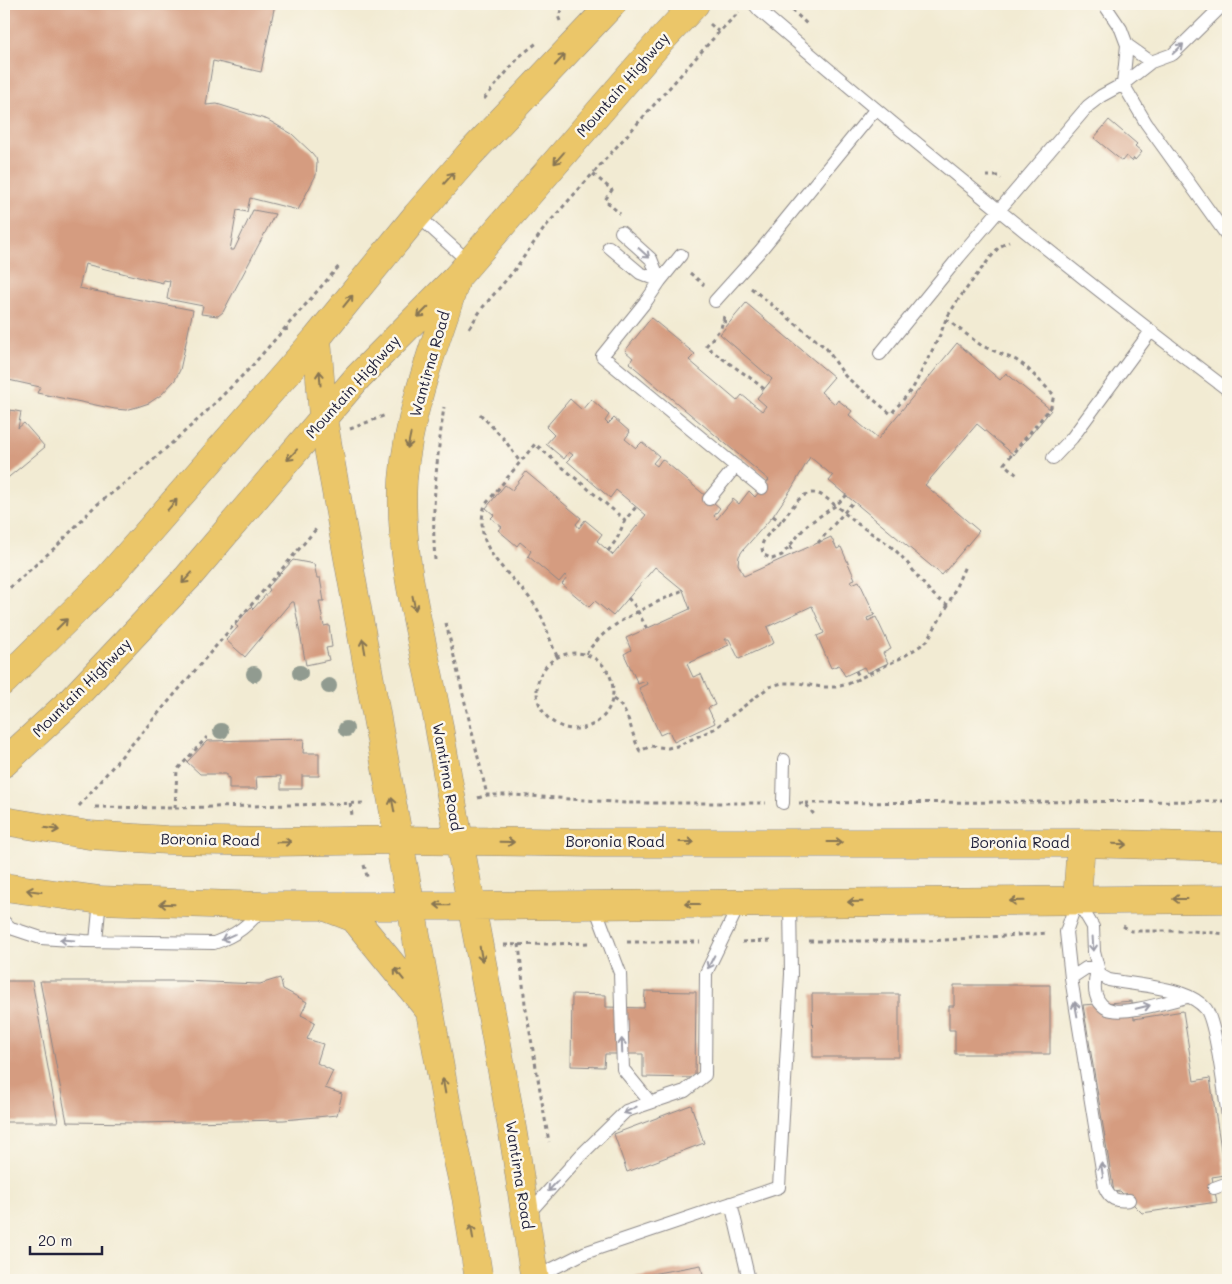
<svg xmlns="http://www.w3.org/2000/svg" width="1232" height="1284" font-family="Mali,sans-serif">
<style>
.building{fill:#d59c80}
.lines{fill:none;stroke-linecap:round;stroke-linejoin:round}
.lane-casing{stroke:#8a8687;stroke-width:14}
.primary-casing{stroke:#8a8687;stroke-width:29}
.path{stroke:#8a8687;stroke-width:3;stroke-dasharray:4 4;stroke-linecap:butt}
.lane{stroke:#fff;stroke-width:12}
.primary{stroke:#ebc669;stroke-width:28}
.tree{fill:#919b90}
.oneway{stroke:#9c9ca7}
.oneway2{stroke:#867452}
.labels{text-anchor:middle;stroke-width:5;stroke-linejoin:round;paint-order:stroke}
.street-label{font-size:15px;fill:#22223b;stroke:#fbf7ec}
</style>
<rect width="100%" height="100%" fill="#fbf7ec"/>
<filter id="ink" filterUnits="userSpaceOnUse"><feTurbulence type="fractalNoise" baseFrequency=".02" numOctaves="2"/><feDisplacementMap in="SourceGraphic" scale="10" xChannelSelector="R" yChannelSelector="G"/><feConvolveMatrix kernelMatrix="1 2 1 2 8 2 1 2 1" color-interpolation-filters="sRGB"/></filter>
<filter id="wash" filterUnits="userSpaceOnUse"><feTurbulence type="fractalNoise" baseFrequency=".0096" numOctaves="4" result="noise"/><feDisplacementMap in="SourceGraphic" scale="20" xChannelSelector="R" yChannelSelector="G"/><feGaussianBlur stdDeviation="1.12" result="paint"/><feColorMatrix in="noise" values="0 0 0 0 0 0 0 0 0 0 0 0 0 0 0 0 0 1.4 0 .05"/><feComposite in="paint" operator="in"/></filter>
<g filter="url(#wash)">
<rect width="100%" height="100%" fill="#f2ebd3"/>
<g id="blocks">
<path class="building" d="M4 4H275L261 72 213 61 206 105 217 104 268 120 292 134 312 153 316 158 317 163 316 175 298 210 250 198 247 212 237 210 230 250H234L253 210 275 214 223 312 218 316 201 314 203 306 167 299 170 281 163 280V283L85 264 79 288 193 310 180 370 175 380 161 395 149 403 137 407 126 410 115 409 37 393 40 387 4 379Z
M1109 120 1137 144 1135 146 1142 152 1135 160 1134 158 1132 161 1126 156 1122 161 1094 138Z
M746 303 834 377 821 392 835 404 838 400 852 411 849 415 878 439 957 343 1000 380 1006 373 1051 410 1014 455 977 424 925 485 979 531 942 575 829 481 833 476 810 457 792 488 773 516 743 550 739 556 738 564 744 576 831 537 837 549 841 547 855 579 850 581 852 584 859 581 875 615 867 618 868 621 876 617 891 649 883 653 888 663 867 673 864 667 845 676 839 665 831 668 817 636 824 633 812 606 767 627 774 643 739 659 729 639H725L729 645 687 664 693 677 701 674 715 705 708 708 715 723 674 742 669 731 660 735 639 688 647 684 646 681 638 684 624 654 631 650 626 638 690 609 683 590 655 567 613 616 595 601 589 607 562 584 567 578 565 575 559 582 528 556 531 551 520 542 517 546 498 530 502 527 491 518 494 515 486 508 505 485 512 490 526 472 581 518 576 524 579 528 585 520 602 534 597 541 613 555 646 515 616 490 610 498 567 461 573 455 569 452 564 459 546 444 554 435 546 427 570 399 582 410 591 399 609 415 605 421 608 424 614 418 630 432 625 439 636 448 642 442 659 456 653 463 657 466 662 459 720 508 714 516 717 519 733 499 739 504 749 491 755 497 769 480 629 363 633 358 625 351 651 318 695 354 689 360 737 401 742 395 762 411 766 406 757 398 772 379 720 334Z
M10 410 21 412 18 428 24 423 45 447 4 481V418L8 419Z
M293 560 314 564 317 578H320L324 601H319L324 626 329 625 332 647 326 648 329 660 306 665 294 602H291L245 657 226 640 238 627 235 625 251 607 253 609 270 590 268 587Z
M304 739 303 753H319V776H302V789H281V776L256 777 257 789H229V777L227 778V774H200L187 762 207 741Z
M280 978 283 989 307 1002 301 1015 315 1022 307 1039 323 1044 317 1063 333 1071 325 1088 342 1094 337 1115 284 1120 139 1123 67 1122 40 981H183L260 984Z
M4 981H32L58 1122H4Z
M954 985H1050V1054H955V1030H949V1006H954Z
M645 991 696 992 695 1078 643 1077V1054H605L604 1067 571 1066 572 994 606 995V1007L644 1008Z
M812 994H899V1057H813Z
M1132 1001 1134 1019 1183 1011 1194 1081 1210 1078 1225 1175 1212 1177 1217 1202 1142 1213 1120 1191 1114 1192 1083 1005Z
M691 1105 704 1143 627 1172 614 1134Z
M701 1265 704 1280H624V1279Z"/>
</g>
</g>
<g filter="url(#ink)">
<use href="#blocks" fill-opacity="0" stroke="#8a8687" stroke-width="1"/>
<g class="lines">
<g class="lane-casing">
<path id="lane" d="M754 4 760 11C913 142 1068 269 1228 390
M1224 4 1173 54 1151 62 1123 84 1146 123 1228 237
M1127 45 1151 62
M417 215 469 262
M621 232 651 259 660 281
M609 247 640 273 660 281
M681 255 660 281 647 300 602 356 762 488
M715 301 760 251 875 110
M880 354 959 257 1088 106 1101 96 1123 84 1127 45 1121 29 1104 4
M1053 458 1072 438 1151 331
M709 499 736 466
M783 803 784 760
M1077 900 1066 932 1071 978 1105 1188C1110 1199 1116 1202 1129 1200
M1077 900 1093 927 1094 952 1100 975 1109 980C1131 984 1159 986 1180 993 1189 996 1200 1002 1206 1009 1216 1023 1225 1096 1228 1117
M594 904 620 973 623 1069 650 1102
M4 922 11 928 41 938 85 941 214 943C237 935 249 925 264 906
M96 941 100 900
M1071 978 1086 968H1097C1096 976 1093 987 1096 995 1098 1002 1104 1009 1112 1010 1129 1014 1169 1001 1188 997
M1214 1188 1228 1183
M731 1203 749 1280
M527 1215 581 1155 626 1111 685 1091 705 1075 706 973 740 903
M534 1278 584 1253 779 1187 791 974 790 903"/>
</g>
<g class="primary-casing">
<path id="primary" d="M455 283C434 346 408 414 403 480 398 564 425 645 439 727 462 863 490 998 513 1134 521 1182 527 1232 535 1280
M317 338 323 418 329 453 452 1134 466 1197 479 1280
M4 681 108 578 317 338 417 215 470 154 612 4
M4 763 70 702 188 577 358 377 457 277 657 45 695 4
M4 821 89 835 167 840 274 842 400 840 594 843H1081L1228 847
M4 887 100 900 264 906H472L1228 899
M1077 900 1081 843
M328 908 354 918 429 1010"/>
</g>
<path class="path" d="M786 4 808 25
M560 21 558 16 567 4
M710 24 719 32
M484 99 520 56 538 42
M593 174 612 190 605 200 620 214
M986 176H998L1001 179
M690 273 704 285
M751 288 826 348 845 376 891 414 913 388 940 335 946 319 958 300 979 272 999 247 1009 242
M724 316 721 328 706 346C725 362 746 373 764 389
M946 319 982 346 1016 360 1025 366 1054 395 1051 407 1004 464 1017 475
M723 320 728 324
M286 327 287 334
M469 328 483 307 513 272 546 226 719 32 739 12
M480 414 504 439 520 462
M350 429 386 415
M847 495 835 506 807 525 782 555 772 559 764 555C757 541 770 533 779 524 789 514 797 495 811 493 813 493 817 493 819 494 829 498 848 517 858 524 871 534 886 541 898 553 915 569 926 594 948 605L965 566
M773 516 781 522
M818 543 854 501
M790 546 793 554
M608 551 617 539 625 520 636 507
M435 560C431 509 437 458 444 407
M4 593 59 544 94 507 143 469 202 416 251 367 341 264
M628 598 635 606 647 629
M446 623 487 795
M537 691a38 38 0 1 1 76 0a38 38 0 1 1-76 0Z
M586 654C608 621 648 607 683 590
M557 656C549 640 546 622 536 607 515 574 470 552 485 505L535 444 625 520
M856 671 860 678
M613 699C631 710 630 734 640 751L651 746 668 748 677 746 714 729 769 687 782 683H798L822 687H836L848 684 903 657 920 646 927 641 948 605
M478 798 487 795H515L626 803H766
M350 803 352 815
M799 803H805L816 817
M805 803 1228 801
M79 806 317 528
M95 807 175 808 365 803
M175 808 177 770 207 737
M364 865 368 880
M1123 926 1131 931H1192L1228 934
M809 941H929L1048 933
M627 942H700
M742 942 773 941
M519 944 525 1004 549 1142
M504 945 590 943"/>
<use href="#lane" class="lane"/>
<use href="#primary" class="primary"/>
</g>
<g class="tree">
<circle cx="300" cy="673" r="8"/>
<circle cx="254" cy="674" r="8"/>
<circle cx="329" cy="686" r="8"/>
<circle cx="346" cy="729" r="8"/>
<circle cx="221" cy="731" r="8"/>
</g>
<defs><path id="oneway-shaft" d="M-6 0H5M1.5-3L5.5 0L1.5 3" fill="none" stroke-width="1.6" stroke-linecap="round" stroke-linejoin="round" transform="scale(1.25)"/></defs>
<g class="oneway">
<use href="#oneway-shaft" transform="translate(1178 49) rotate(-43)"/>
<use href="#oneway-shaft" transform="translate(644 253) rotate(42)"/>
<use href="#oneway-shaft" transform="translate(228 937) rotate(156)"/>
<use href="#oneway-shaft" transform="translate(67 940) rotate(-176)"/>
<use href="#oneway-shaft" transform="translate(1093 944) rotate(87)"/>
<use href="#oneway-shaft" transform="translate(711 962) rotate(117)"/>
<use href="#oneway-shaft" transform="translate(1143 1007) rotate(-13)"/>
<use href="#oneway-shaft" transform="translate(1076 1009) rotate(-100)"/>
<use href="#oneway-shaft" transform="translate(622 1046) rotate(-92)"/>
<use href="#oneway-shaft" transform="translate(630 1110) rotate(154)"/>
<use href="#oneway-shaft" transform="translate(1102 1170) rotate(-99)"/>
<use href="#oneway-shaft" transform="translate(553 1186) rotate(133)"/>
</g>
<g class="oneway2">
<use href="#oneway-shaft" transform="translate(560 60) rotate(-47)"/>
<use href="#oneway-shaft" transform="translate(559 158) rotate(131)"/>
<use href="#oneway-shaft" transform="translate(449 178) rotate(-49)"/>
<use href="#oneway-shaft" transform="translate(348 301) rotate(-51)"/>
<use href="#oneway-shaft" transform="translate(423 312) rotate(135)"/>
<use href="#oneway-shaft" transform="translate(320 378) rotate(-94)"/>
<use href="#oneway-shaft" transform="translate(409 441) rotate(102)"/>
<use href="#oneway-shaft" transform="translate(292 455) rotate(132)"/>
<use href="#oneway-shaft" transform="translate(172 505) rotate(-49)"/>
<use href="#oneway-shaft" transform="translate(187 578) rotate(132)"/>
<use href="#oneway-shaft" transform="translate(414 603) rotate(78)"/>
<use href="#oneway-shaft" transform="translate(62 624) rotate(-45)"/>
<use href="#oneway-shaft" transform="translate(364 646) rotate(-100)"/>
<use href="#oneway-shaft" transform="translate(393 805) rotate(-101)"/>
<use href="#oneway-shaft" transform="translate(52 829) rotate(9)"/>
<use href="#oneway-shaft" transform="translate(284 842) rotate(-1)"/>
<use href="#oneway-shaft" transform="translate(507 842) rotate(1)"/>
<use href="#oneway-shaft" transform="translate(687 842)"/>
<use href="#oneway-shaft" transform="translate(835 842)"/>
<use href="#oneway-shaft" transform="translate(1120 844) rotate(2)"/>
<use href="#oneway-shaft" transform="translate(34 891) rotate(-172)"/>
<use href="#oneway-shaft" transform="translate(1180 899) rotate(180)"/>
<use href="#oneway-shaft" transform="translate(1017 901) rotate(179)"/>
<use href="#oneway-shaft" transform="translate(855 902) rotate(179)"/>
<use href="#oneway-shaft" transform="translate(167 904) rotate(-178)"/>
<use href="#oneway-shaft" transform="translate(692 904) rotate(180)"/>
<use href="#oneway-shaft" transform="translate(442 905) rotate(-179)"/>
<use href="#oneway-shaft" transform="translate(481 954) rotate(80)"/>
<use href="#oneway-shaft" transform="translate(399 974) rotate(-129)"/>
<use href="#oneway-shaft" transform="translate(444 1086) rotate(-100)"/>
<use href="#oneway-shaft" transform="translate(472 1232) rotate(-99)"/>
</g>
</g>
<g class="labels">
<g class="street-label">
<text transform="translate(623 85) rotate(-49)" y="5">Mountain Highway</text>
<text transform="translate(430 364) rotate(-74)" y="5">Wantirna Road</text>
<text transform="translate(353 387) rotate(-48)" y="5">Mountain Highway</text>
<text transform="translate(82 688) rotate(-45)" y="5">Mountain Highway</text>
<text transform="translate(447 777) rotate(80)" y="5">Wantirna Road</text>
<text transform="translate(210 840) rotate(1)" y="5">Boronia Road</text>
<text x="615" y="847">Boronia Road</text>
<text x="1020" y="848">Boronia Road</text>
<text transform="translate(519 1175) rotate(81)" y="5">Wantirna Road</text>
</g>
</g>
<rect width="1232" height="1284" fill="none" stroke="#fbf7ec" stroke-width="20"/>
<path d="M30 1246v8h72v-8" fill="none" stroke="#22223b" stroke-width="2.5"/>
<text x="38" y="1246" font-size="15" fill="#22223b" stroke="#fbf7ec" stroke-width="4" paint-order="stroke">20 m</text>
</svg>
